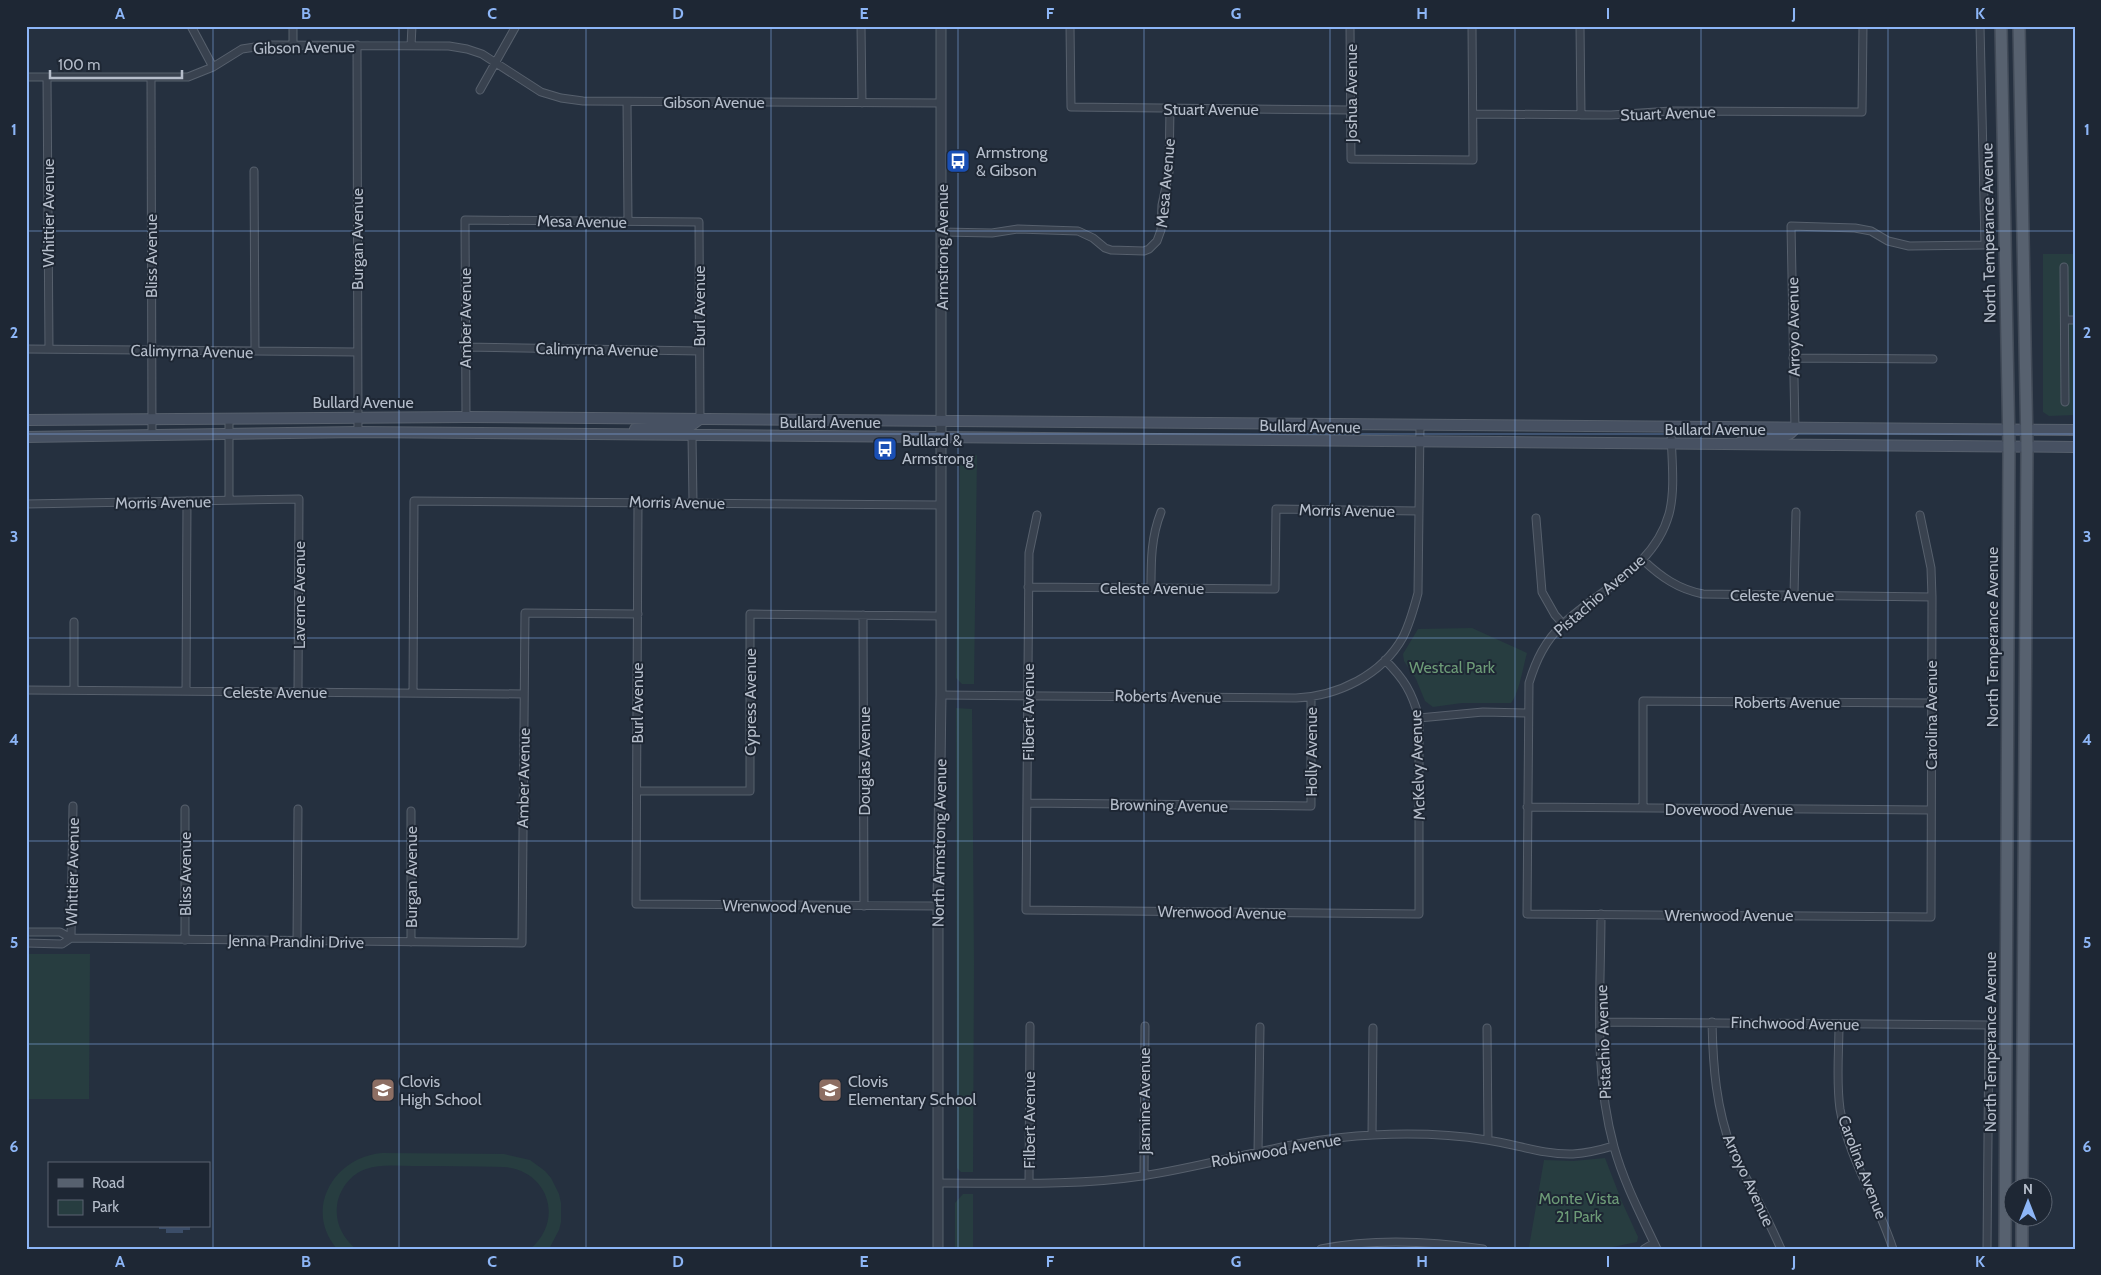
<svg xmlns="http://www.w3.org/2000/svg" width="2101" height="1275" font-family="Cabin,sans-serif">
<style>
.green{fill:#273d40}
.water{fill:#3b4d68}
.lines{fill:none;stroke-linecap:round;stroke-linejoin:round}
.minor-casing{stroke:#57606d;stroke-width:9}
.tertiary-casing{stroke:#57606d;stroke-width:11}
.secondary-casing{stroke:#57606d;stroke-width:12}
.primary-casing{stroke:#424b58;stroke-width:14}
.minor{stroke:#39424f;stroke-width:7}
.tertiary{stroke:#39424f;stroke-width:9}
.secondary{stroke:#475162;stroke-width:10}
.primary{stroke:#57616f;stroke-width:11}
.grid{fill:none;stroke:#8db6f7;stroke-width:1;stroke-opacity:0.55}
.labels{text-anchor:middle;stroke-width:4;stroke-linejoin:round;paint-order:stroke}
.street-label{font-size:16px;fill:#b5bdca;stroke:#1e2734}
.poi-label{font-size:16px;fill:#b5bdca;stroke:#1e2734;text-anchor:start}
.park-label{font-size:16px;fill:#6d9b77;stroke:#1e2734}
.neatline{fill:none;stroke:#8db6f7;stroke-width:2}
.grid-label{font-size:16px;text-anchor:middle;font-weight:bold;fill:#8db6f7}
</style>
<rect width="100%" height="100%" fill="#25303f"/>
<path class="green" d="M2043 254H2075V415L2049 416 2043 412Z
M960 455H977L974 684H962L956 678Z
M1472 628 1527 653C1523 667 1519 694 1511 703H1462L1433 707 1425 701 1416 679 1404 661 1403 654 1418 629Z
M956 708 972 709 974 964 973 1172H961L957 1168Z
M26 954H90L89 1099H26Z
M382 1153 504 1154 530 1160 545 1171 551 1178 559 1194 561 1203V1222L559 1230 549 1249H530C565 1220 548 1170 504 1167 473 1166 443 1166 412 1166 397 1166 380 1164 366 1169 351 1174 339 1189 337 1206 335 1223 343 1238 356 1249H337C303 1209 334 1157 382 1153Z
M1605 1158 1622 1202 1638 1237 1637 1242 1603 1249 1529 1247 1544 1160 1573 1161Z
M963 1194H973V1249H955V1203Z"/>
<path class="water" d="M159 1226H190V1230H183V1233H166V1229H159Z"/>
<g class="lines">
<g class="minor-casing">
<path id="minor" d="M191 26 213 67
M293 26V45
M861 26 862 103
M1070 26 1071 107 1351 110
M1350 26 1351 159 1473 160 1472 26
M1580 26 1581 115
M357 45 358 432
M411 46 412 26
M26 77H188L213 67 242 49 268 45 449 46 467 49 482 54 541 92 561 98 583 101 941 103
M47 78 49 349
M151 78 152 435
M480 90 516 26
M627 102 628 221
M1473 114 1611 115 1671 111 1862 112 1863 26
M254 171 255 351
M942 232 992 233 1018 229 1078 231 1093 238 1105 248 1111 250 1144 251 1149 249 1157 241 1161 230 1162 205 1169 172 1170 108
M2064 267 2065 402
M2065 320H2075
M465 347 699 351
M26 349 357 352
M1793 358 1933 359
M466 417 465 220 699 222 700 419
M229 418V500
M1671 427C1671 455 1676 488 1669 514 1654 568 1600 589 1563 624 1545 641 1536 660 1529 683L1527 914 1931 917 1932 597 1931 568 1920 515
M1795 428 1791 226 1855 228 1871 231 1888 241 1909 246 1985 245 1980 26
M692 436 693 502
M638 502 636 904 938 906
M26 504 299 499 298 692
M1037 515 1029 553 1026 910 1419 914V718C1412 692 1404 679 1385 660
M1536 518 1542 592 1555 615 1563 624
M1643 560C1661 577 1678 589 1703 594L1932 597
M1028 587 1275 589 1276 509 1418 511
M1151 588C1151 561 1151 537 1161 512
M1794 595 1796 512
M863 615 864 906
M26 690 524 694
M74 690V622
M186 691 187 501
M413 693 414 501 941 505
M941 695 1296 698C1338 696 1382 675 1403 637 1410 623 1414 608 1418 593L1420 426
M1419 718 1483 712 1527 713
M637 791H750V614L941 616
M1027 803 1311 806V697
M1527 807 1931 810
M1643 808V701L1931 703
M1601 914C1601 992 1593 1071 1614 1147 1624 1183 1641 1215 1657 1249
M26 932H60L71 938
M71 938 73 806
M185 940V809
M297 941 298 809
M411 942V811
M26 943 62 944 71 938 522 943 525 613 638 614
M1600 1022 1989 1025 1987 1249
M1712 1022C1713 1067 1716 1108 1732 1150 1736 1161 1743 1172 1749 1183 1760 1205 1771 1226 1781 1249
M1839 1024C1839 1052 1836 1081 1840 1109 1848 1157 1878 1202 1893 1249
M1487 1028 1488 1140
M1372 1135 1373 1028
M1258 1152 1260 1027
M1144 1176 1145 1026
M938 1183C1006 1183 1075 1186 1142 1176 1220 1164 1295 1138 1373 1135 1411 1133 1449 1134 1487 1140 1515 1144 1544 1155 1573 1154 1587 1153 1600 1150 1613 1146
M1029 1183 1030 1026
M1321 1249C1375 1238 1430 1241 1483 1249
M1644 1249 1654 1243"/>
</g>
<g class="tertiary-casing">
<path id="tertiary" d="M938 1249V906L941 695V26"/>
</g>
<g class="secondary-casing">
<path id="secondary" d="M26 420 466 417 2075 430
M635 429 689 427 700 419
M26 437 358 432 2075 447
M1741 442C1756 434 1788 443 1795 428"/>
</g>
<g class="primary-casing">
<path id="primary" d="M2001 26 2009 448 2005 1249
M2019 26 2027 447 2022 1188
M2022 1249V1218"/>
</g>
<use href="#minor" class="minor"/>
<use href="#tertiary" class="tertiary"/>
<use href="#secondary" class="secondary"/>
<use href="#primary" class="primary"/>
</g>
<path class="grid" d="M213 26V1249M399 26V1249M586 26V1249M771 26V1249M958 26V1249M1144 26V1249M1330 26V1249M1515 26V1249M1701 26V1249M1888 26V1249M26 231H2075M26 434H2075M26 638H2075M26 841H2075M26 1044H2075"/>
<defs>
<g id="bus-square" transform="scale(1.25)"><rect x="-9" y="-9" width="18" height="18" rx="4" fill="#1a4fb4" stroke="#1e2734"/><path d="M-5-6H5V4H4V6H2V4H-2V6H-4V4H-5ZM-3.5-4V0h7V-4ZM-3.5 1.2v1.5H-2V1.2ZM2 1.2v1.5H3.5V1.2Z" fill="#fff"/></g>
<g id="school-square" transform="scale(1.25)"><rect x="-9" y="-9" width="18" height="18" rx="4" fill="#8d6e63" stroke="#1e2734"/><path d="M0-5L7-2L0 1L-7-2ZM-4 1L0 2.5L4 1V4Q0 6-4 4Z" fill="#fff"/></g>
</defs>
<g fill-rule="evenodd">
<use href="#bus-square" x="958" y="161"/>
<use href="#bus-square" x="885" y="449"/>
<use href="#school-square" x="383" y="1090"/>
<use href="#school-square" x="830" y="1090"/>
</g>
<g class="labels">
<g class="street-label">
<text transform="translate(304 47) rotate(-1)" y="6">Gibson Avenue</text>
<text transform="translate(1351 93) rotate(-90)" y="6">Joshua Avenue</text>
<text x="714" y="108">Gibson Avenue</text>
<text x="1211" y="115">Stuart Avenue</text>
<text transform="translate(1668 113) rotate(-2)" y="6">Stuart Avenue</text>
<text transform="translate(1165 183) rotate(-85)" y="6">Mesa Avenue</text>
<text transform="translate(48 213) rotate(-90)" y="6">Whittier Avenue</text>
<text transform="translate(582 221) rotate(1)" y="6">Mesa Avenue</text>
<text transform="translate(1988 233) rotate(-91)" y="6">North Temperance Avenue</text>
<text transform="translate(357 239) rotate(-90)" y="6">Burgan Avenue</text>
<text transform="translate(942 247) rotate(-90)" y="6">Armstrong Avenue</text>
<text transform="translate(151 256) rotate(-90)" y="6">Bliss Avenue</text>
<text transform="translate(699 306) rotate(-90)" y="6">Burl Avenue</text>
<text transform="translate(465 318) rotate(-90)" y="6">Amber Avenue</text>
<text transform="translate(1793 327) rotate(-91)" y="6">Arroyo Avenue</text>
<text transform="translate(597 349) rotate(1)" y="6">Calimyrna Avenue</text>
<text transform="translate(192 351) rotate(1)" y="6">Calimyrna Avenue</text>
<text x="363" y="408">Bullard Avenue</text>
<text x="830" y="428">Bullard Avenue</text>
<text transform="translate(1310 426) rotate(1)" y="6">Bullard Avenue</text>
<text x="1715" y="435">Bullard Avenue</text>
<text transform="translate(163 502) rotate(-1)" y="6">Morris Avenue</text>
<text transform="translate(677 502) rotate(1)" y="6">Morris Avenue</text>
<text transform="translate(1347 510) rotate(1)" y="6">Morris Avenue</text>
<text x="1152" y="594">Celeste Avenue</text>
<text transform="translate(299 595) rotate(-90)" y="6">Laverne Avenue</text>
<text transform="translate(1599 595) rotate(-41)" y="6">Pistachio Avenue</text>
<text x="1782" y="601">Celeste Avenue</text>
<text transform="translate(1992 637) rotate(-90)" y="6">North Temperance Avenue</text>
<text x="275" y="698">Celeste Avenue</text>
<text transform="translate(1168 696) rotate(1)" y="6">Roberts Avenue</text>
<text transform="translate(750 702) rotate(-90)" y="6">Cypress Avenue</text>
<text x="1787" y="708">Roberts Avenue</text>
<text transform="translate(637 703) rotate(-90)" y="6">Burl Avenue</text>
<text transform="translate(1028 712) rotate(-90)" y="6">Filbert Avenue</text>
<text transform="translate(1931 715) rotate(-90)" y="6">Carolina Avenue</text>
<text transform="translate(1311 752) rotate(-90)" y="6">Holly Avenue</text>
<text transform="translate(864 761) rotate(-90)" y="6">Douglas Avenue</text>
<text transform="translate(1417 765) rotate(-92)" y="6">McKelvy Avenue</text>
<text transform="translate(523 778) rotate(-89)" y="6">Amber Avenue</text>
<text transform="translate(1169 805) rotate(1)" y="6">Browning Avenue</text>
<text x="1729" y="815">Dovewood Avenue</text>
<text transform="translate(939 843) rotate(-89)" y="6">North Armstrong Avenue</text>
<text transform="translate(72 872) rotate(-89)" y="6">Whittier Avenue</text>
<text transform="translate(185 874) rotate(-90)" y="6">Bliss Avenue</text>
<text transform="translate(411 877) rotate(-90)" y="6">Burgan Avenue</text>
<text transform="translate(787 906) rotate(1)" y="6">Wrenwood Avenue</text>
<text transform="translate(1222 912) rotate(1)" y="6">Wrenwood Avenue</text>
<text x="1729" y="921">Wrenwood Avenue</text>
<text transform="translate(296 941) rotate(1)" y="6">Jenna Prandini Drive</text>
<text transform="translate(1795 1023) rotate(1)" y="6">Finchwood Avenue</text>
<text transform="translate(1603 1042) rotate(-92)" y="6">Pistachio Avenue</text>
<text transform="translate(1990 1042) rotate(-90)" y="6">North Temperance Avenue</text>
<text transform="translate(1144 1101) rotate(-90)" y="6">Jasmine Avenue</text>
<text transform="translate(1029 1120) rotate(-90)" y="6">Filbert Avenue</text>
<text transform="translate(1276 1150) rotate(-10)" y="6">Robinwood Avenue</text>
<text transform="translate(1863 1167) rotate(69)" y="6">Carolina Avenue</text>
<text transform="translate(1749 1180) rotate(65)" y="6">Arroyo Avenue</text>
</g>
<g class="poi-label">
<text x="976" y="158">Armstrong<tspan x="976" dy="18">&amp; Gibson</tspan></text>
<text x="902" y="446">Bullard &amp;<tspan x="902" dy="18">Armstrong</tspan></text>
<text x="400" y="1087">Clovis<tspan x="400" dy="18">High School</tspan></text>
<text x="848" y="1087">Clovis<tspan x="848" dy="18">Elementary School</tspan></text>
</g>
<g class="park-label">
<text x="1452" y="673">Westcal Park</text>
<text x="1579" y="1204">Monte Vista<tspan x="1579" dy="18">21 Park</tspan></text>
</g>
</g>
<rect width="2101" height="1275" fill="none" stroke="#1e2734" stroke-width="55"/>
<rect x="48" y="1162" width="162" height="65" fill="#1e2734" stroke="#5a6370"/>
<rect x="58" y="1179" width="25" height="8" fill="#57616f" stroke="#5a6370"/>
<text x="92" y="1188" font-size="15" fill="#b5bdca">Road</text>
<rect x="58" y="1200" width="25" height="15" fill="#273d40" stroke="#5a6370"/>
<text x="92" y="1212" font-size="15" fill="#b5bdca">Park</text>
<g transform="translate(2028 1202)"><circle r="24" fill="#1e2734" stroke="#5a6370"/>
<path d="M0-4L9 19L0 12L-9 19Z" fill="#8db6f7"/>
<text y="-8" font-size="14" font-weight="bold" text-anchor="middle" fill="#b5bdca">N</text>
</g>
<path d="M50 70v8h132v-8" fill="none" stroke="#b5bdca" stroke-width="2.5"/>
<text x="58" y="70" font-size="15" fill="#b5bdca" stroke="#1e2734" stroke-width="4" paint-order="stroke">100 m</text>
<rect x="28" y="28" width="2046" height="1220" class="neatline"/>
<g class="grid-label">
<text x="120" y="19">A</text>
<text x="306" y="19">B</text>
<text x="492" y="19">C</text>
<text x="678" y="19">D</text>
<text x="864" y="19">E</text>
<text x="1050" y="19">F</text>
<text x="1236" y="19">G</text>
<text x="1422" y="19">H</text>
<text x="1608" y="19">I</text>
<text x="1794" y="19">J</text>
<text x="1980" y="19">K</text>
<text x="14" y="135">1</text>
<text x="2087" y="135">1</text>
<text x="14" y="338">2</text>
<text x="2087" y="338">2</text>
<text x="14" y="542">3</text>
<text x="2087" y="542">3</text>
<text x="14" y="745">4</text>
<text x="2087" y="745">4</text>
<text x="14" y="948">5</text>
<text x="2087" y="948">5</text>
<text x="14" y="1152">6</text>
<text x="2087" y="1152">6</text>
<text x="120" y="1267">A</text>
<text x="306" y="1267">B</text>
<text x="492" y="1267">C</text>
<text x="678" y="1267">D</text>
<text x="864" y="1267">E</text>
<text x="1050" y="1267">F</text>
<text x="1236" y="1267">G</text>
<text x="1422" y="1267">H</text>
<text x="1608" y="1267">I</text>
<text x="1794" y="1267">J</text>
<text x="1980" y="1267">K</text>
</g>
</svg>
